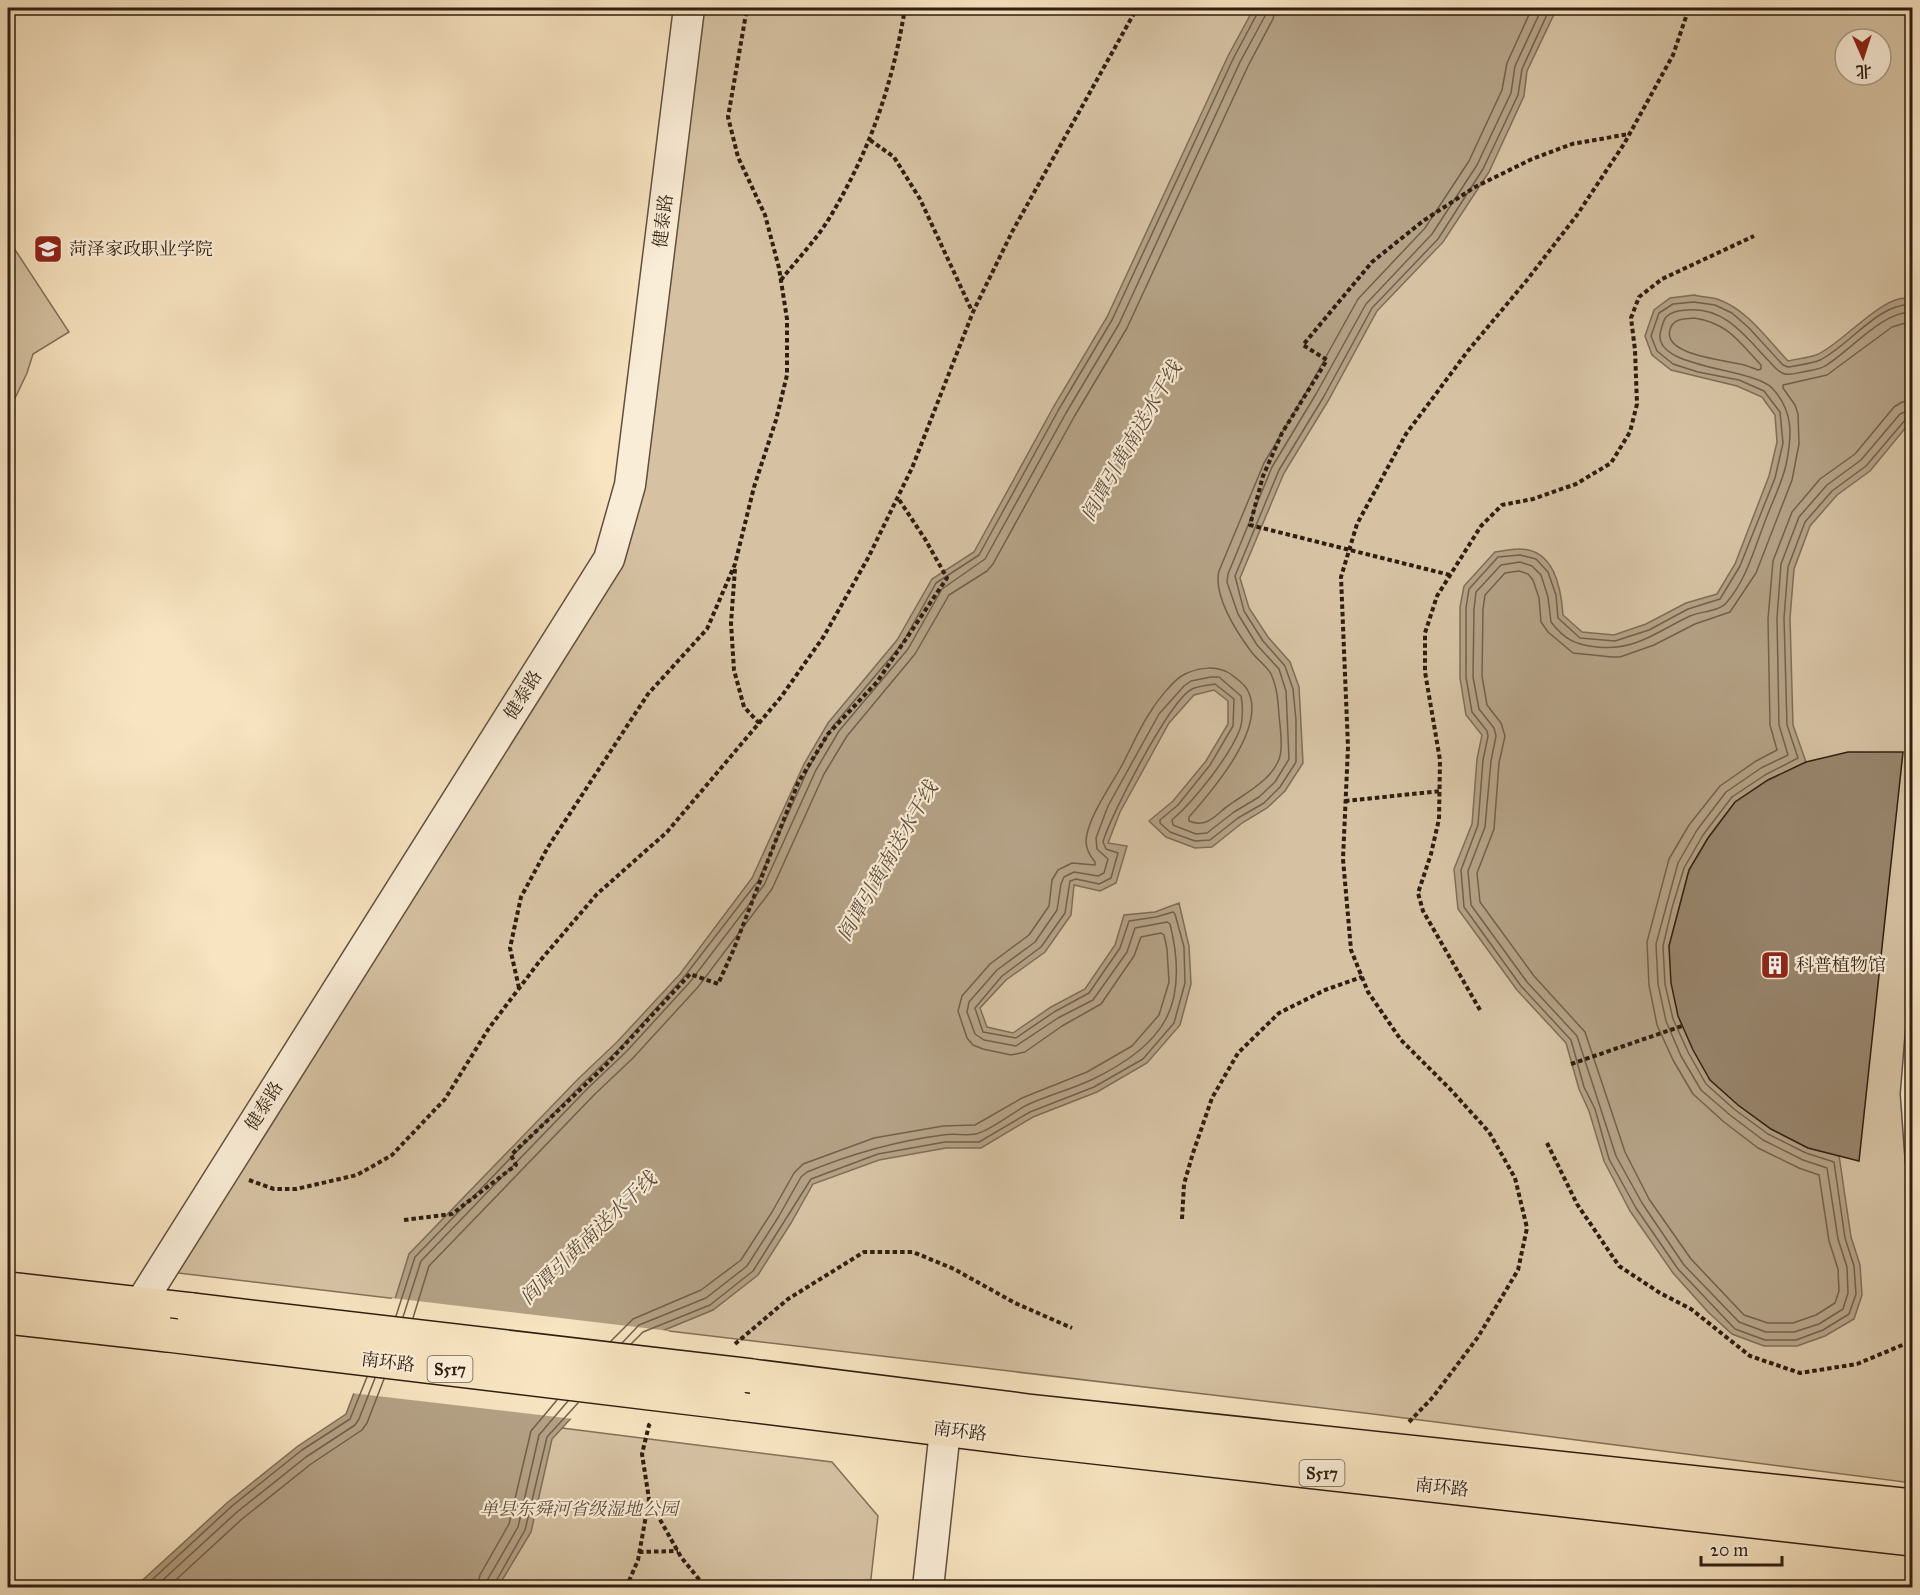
<svg xmlns="http://www.w3.org/2000/svg" width="1920" height="1595" font-family="'IM FELL Great Primer','Noto Serif SC',serif">
<style>
.green{fill:#d6c2a3;stroke:#82705a;stroke-width:1.5;fill-rule:evenodd}
.water{fill:#b4a185;stroke:#7f6d57;stroke-width:1.5}
.pier{fill:#f8e4c1}
.lines{fill:none;stroke-linecap:round;stroke-linejoin:round}
.shore{stroke:#72604b;stroke-width:1.5}
.building{fill:#98856d;stroke:#2f1e11;stroke-width:1.5}
.service-casing{stroke:#61503d;stroke-width:15}
.tertiary-casing{stroke:#61503d;stroke-width:33}
.primary-casing{stroke:#2f1e11;stroke-width:36}
.path{stroke:#2f1e11;stroke-width:4;stroke-dasharray:4.5 3;stroke-linecap:butt}
.service{stroke:#faedd7;stroke-width:12}
.tertiary{stroke:#faedd7;stroke-width:30}
.primary{stroke:#f8e4c1;stroke-width:33}
.primary-bridge-casing{stroke:#2f1e11;stroke-width:36;stroke-linecap:butt}
.primary-bridge{stroke:#f8e4c1;stroke-width:33}
.labels{text-anchor:middle;stroke-width:4.5;stroke-linejoin:round;paint-order:stroke}
.shield{fill:#faedd7;stroke:#6c5c4c;stroke-width:1.5}
.shield-label{font-size:16px;font-weight:bold;fill:#2f1e11}
.street-label{font-size:18px;fill:#2f1e11;stroke:#faedd7}
.poi-label{font-size:18px;fill:#2f1e11;stroke:#faedd7;text-anchor:start}
.park-label{font-size:18px;font-style:italic;fill:#614f3d;stroke:#faedd7}
.water-label{font-size:20px;font-style:italic;fill:#5e4c3a;stroke:#faedd7}
</style>
<rect width="100%" height="100%" fill="#f8e4c1"/>
<filter id="stains"><feTurbulence type="fractalNoise" baseFrequency=".00333" numOctaves="4"/><feColorMatrix values="0 0 0 0 .2 0 0 0 0 .09 0 0 0 0 .02 0 0 0 .5 -.17"/></filter>
<radialGradient id="worn" r=".72"><stop offset=".6" stop-color="#630" stop-opacity="0"/><stop offset="1" stop-color="#630" stop-opacity=".3"/></radialGradient>
<path class="green" d="M689 8H1912V1483L1373 1414 161 1271 609 559ZM1845 39H1881V75H1845Z
M8 239 69 332 33 354 27 373 8 413Z
M562 1428 832 1462 878 1516 870 1587 307 1588Z"/>
<path class="water" d="M1254 8H1557L1527 71 1524 96 1489 172 1443 242 1377 311 1328 401 1284 473 1240 578 1249 608 1268 637 1290 662 1299 687 1303 763 1285 791 1267 808 1242 823 1212 847 1195 848 1166 837 1149 821 1173 801 1206 761 1228 724V701L1214 690 1194 695 1169 723 1120 812 1108 843 1127 846 1116 883 1100 891 1074 885 1071 915 1045 952 1006 980 980 1008 987 1027 1013 1033 1051 1007 1085 989 1115 945 1124 915 1155 912 1179 903 1189 946 1191 984 1180 1025 1147 1063 1097 1092 1033 1117 981 1148H946L879 1160 813 1184 791 1223 758 1275 713 1310 645 1338 552 1439 531 1532 498 1587 134 1588 228 1502 298 1446 346 1414 360 1377 391 1312 409 1254 578 1079 617 1042 680 974 752 878 804 764 828 723 897 640 932 579 974 552 1054 406 1107 317 1228 56Z
M1694 295C1701 297 1710 297 1717 299 1747 309 1767 339 1788 361 1797 359 1807 358 1816 355 1841 346 1885 290 1912 299V420L1870 471 1837 495 1810 526 1794 569 1790 618 1793 725 1806 762 1768 780 1735 802 1708 838 1689 870 1669 946 1738 1105 1771 1129 1808 1148 1839 1155 1851 1237 1860 1265 1862 1295 1854 1319 1825 1336 1797 1346H1764L1732 1334 1708 1312 1673 1273 1630 1211 1604 1161 1589 1111 1579 1089 1566 1043 1517 990 1458 909 1454 869 1472 824 1477 759 1482 735 1466 715 1460 678V607L1464 586 1495 552C1503 551 1511 549 1518 549 1554 548 1561 587 1563 615L1582 632 1614 635 1646 624 1686 603 1717 594 1735 564 1769 476 1777 442 1775 415 1762 397 1737 386 1671 370 1652 355 1645 336 1654 310 1670 298Z"/>
<path class="pier" d="M392 1298 670 1331 647 1340 574 1419 351 1393Z"/>
<g class="lines">
<path class="shore" d="M1912 305C1879 302 1849 346 1820 360 1811 364 1798 365 1788 367L1783 365 1749 328 1732 313 1715 305 1694 302 1673 304 1659 313 1651 336 1657 351 1673 364 1698 372 1739 380 1764 391 1780 412 1783 443 1775 478 1740 566 1720 599 1688 609 1649 630 1615 641 1580 638 1558 618 1556 595 1548 572 1536 559 1520 555 1498 557 1469 589 1466 608V677L1472 712 1487 731 1488 736 1483 760 1478 825 1461 870 1464 907 1521 986 1571 1040 1584 1087 1595 1109 1609 1159 1636 1208 1678 1269 1735 1329 1765 1340H1796L1823 1330 1849 1314 1856 1294 1854 1266 1845 1238 1834 1162 1806 1153 1768 1134 1734 1109 1706 1084 1688 1052 1673 1019 1665 984 1663 946 1672 908 1684 868 1703 835 1732 797 1765 775 1798 758 1787 725 1784 618 1788 567 1805 522 1832 491 1866 466 1906 419 1912 417
M1912 312C1883 311 1850 351 1825 366 1819 370 1810 370 1803 372 1797 373 1791 375 1785 374 1778 373 1773 365 1768 360 1745 336 1724 306 1687 310 1679 311 1672 311 1666 317 1664 320 1662 326 1661 330 1648 369 1752 367 1772 388 1794 411 1792 436 1786 465 1781 486 1771 504 1764 524 1754 550 1746 580 1727 602 1719 612 1701 611 1690 616 1656 632 1636 651 1597 647 1575 645 1564 639 1551 622L1548 597 1541 575 1532 566 1520 562 1501 565 1476 592 1474 609 1473 677 1479 709 1494 728 1496 736 1491 761 1485 827 1468 871 1471 905 1527 982 1577 1036 1616 1156 1642 1203 1684 1265 1739 1322 1766 1332H1794L1819 1324 1843 1309 1848 1293 1847 1267 1838 1239 1827 1168 1803 1160 1763 1140 1730 1115 1701 1090 1681 1056 1666 1021 1658 984 1656 944 1678 863 1697 830 1726 792 1761 768 1788 755 1779 725 1777 618 1781 564 1799 517 1827 485 1861 460 1900 414 1912 409
M1694 318C1728 323 1739 342 1761 365V369L1758 370C1752 368 1746 365 1740 364 1723 360 1655 354 1672 325 1677 318 1686 319 1694 318Z
M1912 321 1892 327 1827 375 1783 385V388L1795 405 1798 414 1799 444 1792 480 1756 573 1730 612 1695 624 1654 645 1620 657H1612L1573 653 1548 632 1541 622 1539 598 1533 580 1528 574 1519 571 1505 573 1485 595 1483 609 1482 676 1487 705 1501 723 1505 736 1499 763 1494 829 1477 873 1480 902 1534 976 1585 1032 1625 1152 1649 1199 1691 1259 1744 1315 1768 1323H1793L1816 1315 1835 1303 1839 1291 1838 1269 1829 1241 1819 1175 1799 1168 1758 1148 1724 1122 1693 1094 1673 1060 1657 1025 1649 985 1647 942 1669 859 1689 825 1720 786 1756 761 1777 750 1770 725 1768 619 1773 561 1792 512 1820 479 1855 454 1894 407 1902 402 1912 400
M396 1316 415 1257 582 1084 621 1047 684 977 758 881 809 767 833 726 902 644 936 583 979 555 1059 409 1112 320 1233 59 1258 12 1259 8
M403 1317 421 1261 587 1089 626 1052 690 982 764 885 816 770 839 731 908 649 942 589 985 559 1066 413 1119 324 1240 62 1265 16 1267 8
M413 1318 429 1266 594 1095 633 1058 698 987 772 889 824 774 847 736 915 654 949 595 987 571 993 564 1074 417 1127 328 1248 66 1273 19 1276 8
M611 1341 633 1319 701 1290 741 1260 772 1212 794 1173 803 1164 874 1138 943 1126 975 1125 1022 1098 1087 1072 1132 1046 1159 1015 1169 982 1167 949 1164 935 1161 933 1141 937 1134 956 1101 1004 1062 1026 1025 1052 1011 1055 983 1049 973 1045 967 1038 958 1011 962 996 990 964 1029 935 1049 906 1052 880 1058 870 1072 863 1095 865V862C1090 856 1086 850 1086 841 1087 819 1110 787 1121 767 1131 749 1139 728 1151 711 1157 701 1174 679 1185 674 1200 667 1218 665 1232 675 1238 680 1245 684 1248 691 1267 728 1212 791 1189 817V821C1209 829 1216 813 1232 803 1248 792 1275 777 1280 756 1283 744 1280 727 1279 715 1278 701 1277 687 1271 674 1266 665 1256 659 1250 650 1236 631 1213 595 1219 571L1264 463 1308 389 1358 299 1425 228 1469 161 1502 90 1507 63 1532 8
M622 1343 639 1325 706 1298 747 1266 779 1216 801 1177 807 1172C851 1154 896 1141 943 1135 954 1133 965 1136 975 1134 989 1132 1013 1112 1027 1105 1048 1095 1070 1090 1091 1080 1165 1045 1190 1005 1170 924L1167 922 1135 928 1127 952 1093 1000 1058 1018 1016 1046 984 1040 975 1034 967 1012 969 1002 997 970 1035 942 1057 910 1061 884 1064 877 1074 872 1098 876 1104 873 1108 859 1097 849 1096 838 1108 806 1159 714 1184 686 1191 681 1211 677H1219L1241 696C1243 705 1243 720 1240 729 1230 756 1194 801 1172 820L1173 825 1196 834 1207 833 1234 812 1259 797 1275 782 1289 759 1286 691 1279 669 1257 645 1238 614 1227 582 1228 574 1272 467 1316 394 1366 304 1432 234 1477 165 1511 93 1515 66 1542 8
M631 1344 643 1332 710 1305 753 1271 811 1179 878 1154 945 1142H979L1030 1112 1094 1087 1143 1059 1174 1023 1185 983 1184 947 1175 914 1173 912 1156 917 1129 921 1120 948 1089 993 1054 1012 1016 1038 983 1032 975 1008 1002 976 1041 947 1065 913 1070 881 1076 879 1099 884 1111 878 1118 853 1106 849 1103 842C1110 816 1170 700 1192 689 1198 686 1208 685 1215 684L1234 699 1233 726 1210 765 1178 805 1160 820V823L1170 832 1195 841 1210 840 1238 818 1264 803 1280 787 1296 762V720L1293 689 1285 666 1263 641 1244 611 1235 576 1279 470 1323 398 1372 308 1438 239 1483 169 1518 95 1522 69 1550 8
M143 1588 232 1506 302 1450 350 1419 367 1377
M154 1588 237 1512 306 1457 355 1425 359 1419 375 1378
M167 1588 242 1519 311 1464 362 1430 367 1423 384 1379
M477 1588 480 1575 509 1524 531 1431 557 1400
M486 1588 488 1579 518 1527 539 1435 568 1401
M494 1588 495 1583 525 1530 547 1437 578 1403"/>
</g>
<path class="building" d="M1848 752H1903L1859 1161 1808 1148 1771 1129 1738 1105 1710 1080 1693 1050 1678 1016 1671 983 1669 946 1689 870 1708 838 1735 802 1768 780 1806 762Z"/>
<g class="lines">
<g class="service-casing">
<path id="service" d="M1912 1032 1907 1094 1912 1163"/>
</g>
<g class="tertiary-casing">
<path id="tertiary" d="M140 1304 609 559 630 485 689 8
M928 1588 945 1430"/>
</g>
<g class="primary-casing">
<path id="primary" d="M8 1289 192 1310
M8 1317 168 1335
M752 1376 1028 1411 1912 1506
M732 1403 1023 1439 1912 1539"/>
</g>
<path class="path" d="M870 140 894 157 920 199 972 311
M781 280C796 261 814 242 827 222 869 153 892 88 905 8
M735 569 731 623 734 670 744 707 759 723
M1450 575 1250 525 1263 476 1282 433 1327 360 1303 345 1372 262 1423 221 1475 187 1532 159 1572 144 1629 134
M1345 801 1441 791
M519 988 510 948 521 897 548 847 648 694 707 629 735 564 754 487 776 420 787 375V319L779 268 765 215 738 157 728 117 747 8
M1480 1010 1423 911 1418 893 1431 854 1439 819 1440 760 1425 672V633L1437 596 1481 526 1502 505 1533 499 1576 484 1611 463 1630 432 1637 404 1635 350 1631 318 1639 297 1662 279 1754 236
M1571 1064 1682 1026
M1547 1143 1577 1204 1619 1266 1660 1293 1691 1309 1750 1356 1800 1373 1857 1364 1912 1341
M249 1180 274 1189H296L357 1175 392 1155 445 1099 489 1028 539 962 597 894 667 832 781 697 824 636 868 558 912 468 973 312 1012 232 1137 8
M1182 1219 1184 1184 1193 1153 1212 1098 1238 1053 1279 1013 1325 990 1362 977
M404 1220 452 1214 516 1165 511 1155 604 1067 690 974 718 984 733 951 798 783 828 734 877 682 947 578 925 539 898 498
M735 1344 788 1299 864 1252H913L954 1269 1015 1303 1072 1328
M1409 1422 1433 1397 1478 1337 1518 1270 1527 1228 1515 1178 1489 1132 1450 1089 1401 1040 1368 992 1351 950 1343 859 1348 747 1341 577 1357 524 1406 434 1467 352 1527 280 1577 215 1624 144 1673 55 1689 8
M649 1500 681 1557 706 1588
M639 1552 678 1551
M626 1588 638 1560 649 1499 642 1454 649 1425 651 1423"/>
<use href="#service" class="service"/>
<use href="#tertiary" class="tertiary"/>
<use href="#primary" class="primary"/>
<g class="primary-bridge-casing">
<path id="primary-bridge" d="M192 1310 752 1376
M168 1335 732 1403"/>
</g>
<use href="#primary-bridge" class="primary-bridge"/>
</g>
<defs>
<g id="university-square" transform="scale(1.5)"><rect x="-9" y="-9" width="18" height="18" rx="4" fill="#8f2418" stroke="#faedd7"/><path d="M0-5L7-2L0 1L-7-2ZM-4 1L0 2.5L4 1V4Q0 6-4 4Z" fill="#fff"/></g>
<g id="building-square" transform="scale(1.5)"><rect x="-9" y="-9" width="18" height="18" rx="4" fill="#8f2418" stroke="#faedd7"/><path d="M-4-6H4V6H1V3H-1V6H-4ZM-2.5-4.3h1.7v1.8h-1.7ZM.8-4.3h1.7v1.8H.8ZM-2.5-1h1.7V.8h-1.7ZM.8-1h1.7V.8H.8Z" fill="#fff"/></g>
</defs>
<g fill-rule="evenodd">
<use href="#university-square" x="48" y="249"/>
<use href="#building-square" x="1775" y="965"/>
</g>
<g class="labels">
<g class="shield">
<rect x="427.5" y="1356" width="45" height="26" rx="4.5"/>
<rect x="1299.5" y="1460" width="45" height="26" rx="4.5"/>
</g>
<g class="shield-label">
<text x="450" y="1375">S517</text>
<text x="1322" y="1479">S517</text>
</g>
<g class="street-label">
<text transform="translate(663 221) rotate(-83)" y="6">健泰路</text>
<text transform="translate(523 695) rotate(-58)" y="6">健泰路</text>
<text transform="translate(264 1106) rotate(-58)" y="6">健泰路</text>
<text transform="translate(388 1362) rotate(7)" y="6">南环路</text>
<text transform="translate(960 1431) rotate(7)" y="6">南环路</text>
<text transform="translate(1442 1487) rotate(6)" y="6">南环路</text>
</g>
<g class="poi-label">
<text x="69" y="255">菏泽家政职业学院</text>
<text x="1796" y="971">科普植物馆</text>
</g>
<g class="park-label">
<text x="579" y="1515">单县东舜河省级湿地公园</text>
</g>
<g class="water-label">
<text transform="translate(1131 441) rotate(-60)" y="7">阎谭引黄南送水干线</text>
<text transform="translate(887 861) rotate(-60)" y="7">阎谭引黄南送水干线</text>
<text transform="translate(588 1238) rotate(-44)" y="7">阎谭引黄南送水干线</text>
</g>
</g>
<rect width="1920" height="1595" fill="none" stroke="#f8e4c1" stroke-width="30"/>
<rect x="9" y="9" width="1902" height="1577" fill="none" stroke="#2f1e11" stroke-width="3"/>
<rect x="15" y="15" width="1890" height="1565" fill="none" stroke="#2f1e11" stroke-width="1.5"/>
<g transform="translate(1863 57) rotate(177)"><circle r="28" fill="#faedd7" stroke="#a99a88" stroke-width="1.5"/>
<path d="M0-4.5L10 22L0 15L-10 22Z" fill="#8f2418"/>
<text y="-9" font-size="16" font-weight="bold" text-anchor="middle" fill="#2f1e11">北</text>
</g>
<path d="M1701 1556v9h81v-9" fill="none" stroke="#2f1e11" stroke-width="3"/>
<text x="1710" y="1556" font-size="18" fill="#2f1e11" stroke="#faedd7" stroke-width="4.5" paint-order="stroke">20 m</text>
<rect width="100%" height="100%" filter="url(#stains)"/>
<rect width="100%" height="100%" fill="url(#worn)"/>
</svg>
